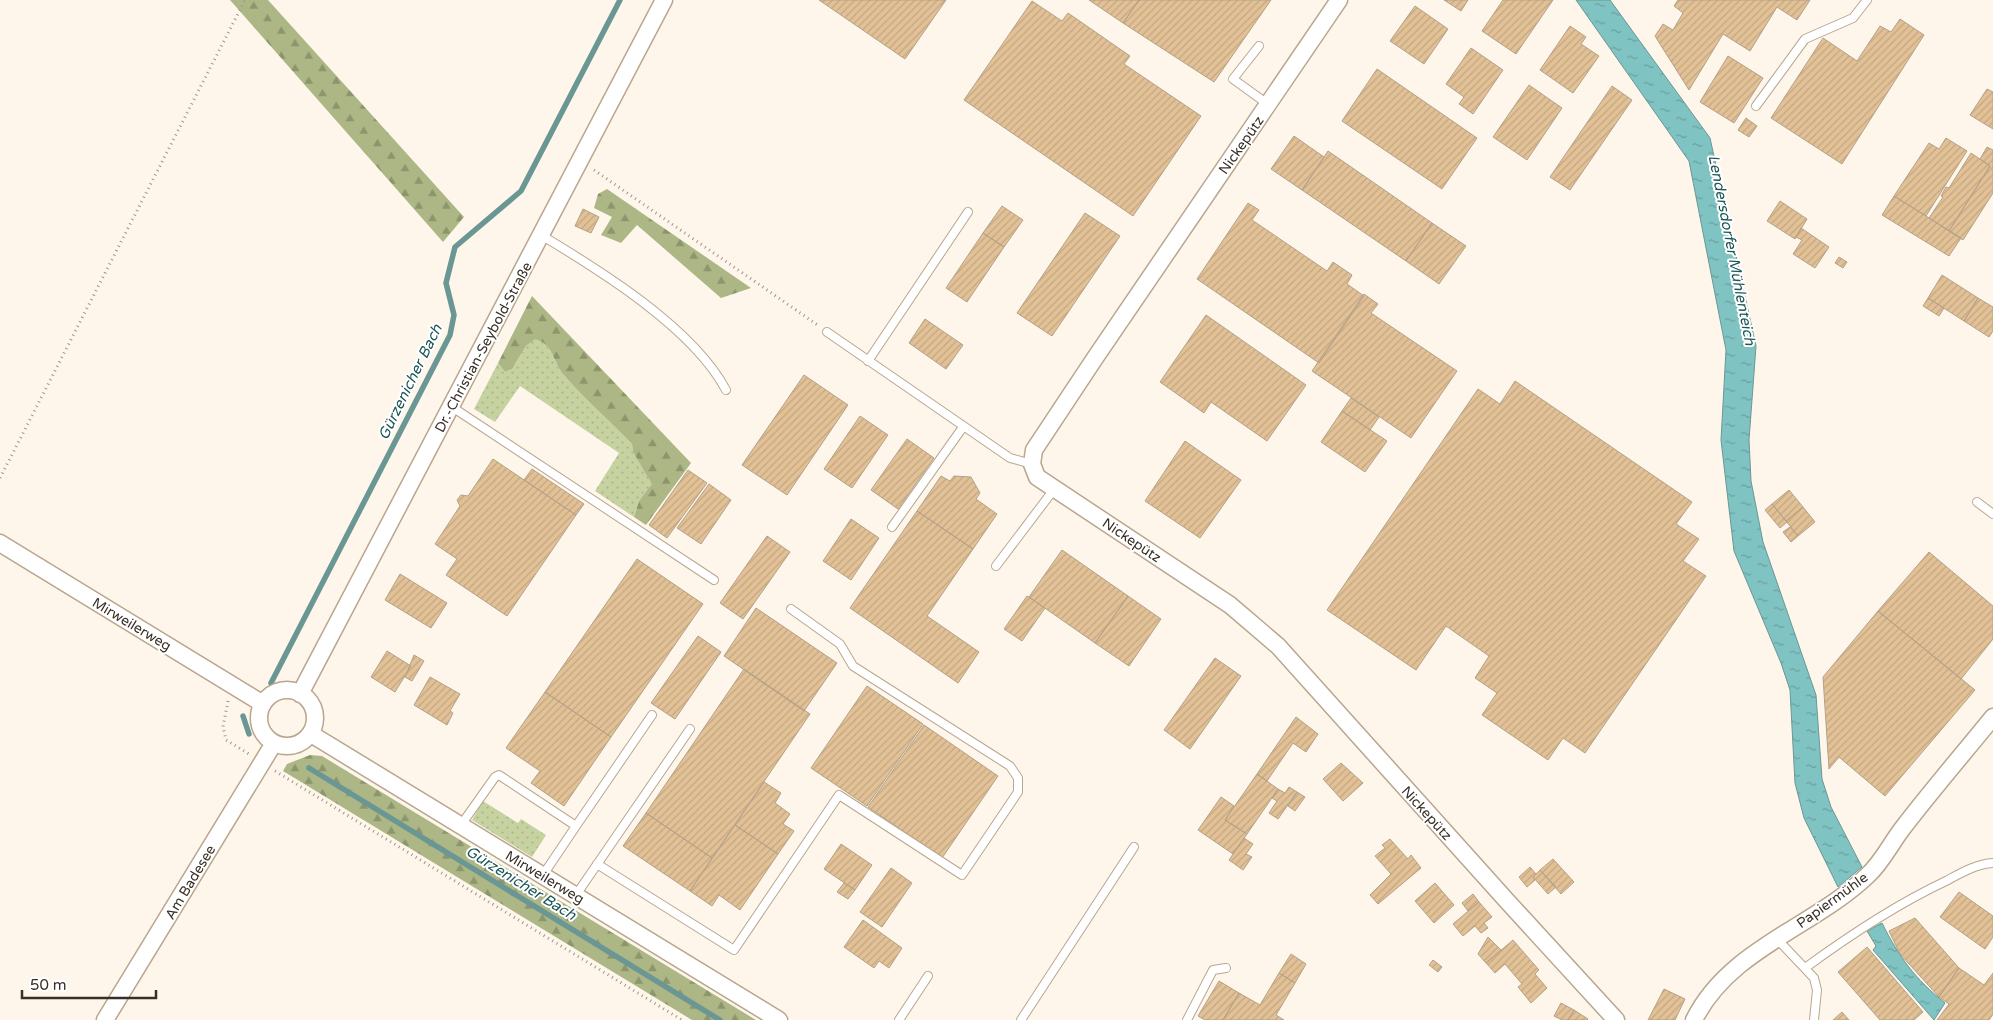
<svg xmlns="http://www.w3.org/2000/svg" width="1993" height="1020" font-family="'Varela Round',sans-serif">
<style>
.grass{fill:url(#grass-dots)}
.forest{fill:url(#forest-firs)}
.water{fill:url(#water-ripples);stroke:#6a9794}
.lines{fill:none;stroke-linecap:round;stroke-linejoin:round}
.stream{stroke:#6a9794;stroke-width:5.5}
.building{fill:url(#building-hatch);stroke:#b3a188}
.service-casing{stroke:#b9a68e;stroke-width:10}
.minor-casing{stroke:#b9a68e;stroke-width:19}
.path{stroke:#9f978c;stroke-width:3;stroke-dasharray:1 4;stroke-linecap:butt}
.service{stroke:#fff;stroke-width:8}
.minor{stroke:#fff;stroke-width:16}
.labels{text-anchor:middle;stroke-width:4;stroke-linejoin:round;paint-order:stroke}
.street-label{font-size:14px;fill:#383026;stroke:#fff}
.water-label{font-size:15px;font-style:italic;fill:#1d5757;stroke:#fff}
</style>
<defs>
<pattern id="grass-dots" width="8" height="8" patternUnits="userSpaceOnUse" patternTransform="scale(1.25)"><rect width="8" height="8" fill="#c7d2a1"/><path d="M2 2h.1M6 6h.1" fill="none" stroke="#acb58a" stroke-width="1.8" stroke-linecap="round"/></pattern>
<pattern id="forest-firs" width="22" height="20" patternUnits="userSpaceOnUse" patternTransform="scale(1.25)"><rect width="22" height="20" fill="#acb785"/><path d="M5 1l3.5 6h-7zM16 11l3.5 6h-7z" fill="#8d956d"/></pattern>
<pattern id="water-ripples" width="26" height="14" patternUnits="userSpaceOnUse" patternTransform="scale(1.25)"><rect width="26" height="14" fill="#80c3c3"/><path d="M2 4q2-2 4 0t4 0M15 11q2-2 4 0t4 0" fill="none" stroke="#6a9f9e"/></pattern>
<pattern id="building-hatch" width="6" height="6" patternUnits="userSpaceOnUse" patternTransform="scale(1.25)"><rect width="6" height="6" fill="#e2c196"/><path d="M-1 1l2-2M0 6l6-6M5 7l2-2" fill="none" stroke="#c3a681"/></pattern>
</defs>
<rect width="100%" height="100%" fill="#fef6eb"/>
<path class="grass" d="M535 338C553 343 553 362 563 374 584 399 610 421 632 444L633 452 653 484 639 501 634 517 595 491 619 453 520 386 495 422 474 409 498 363 505 372 512 369 526 346Z
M483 801 518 823 521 819 546 835 532 857 472 820Z"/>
<path class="forest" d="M230 0H268L464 217 443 242Z
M607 189 751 288 721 298 637 225 621 243 601 235 612 217 594 208 598 194Z
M532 296 691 463 646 525 634 517 639 501 652 484 633 452 632 444C610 421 584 399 563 374 553 362 553 343 535 339L526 346 512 369 505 372 498 363Z
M310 755 322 756 756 1020H692L283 771 287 764Z"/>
<path class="water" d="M1576 0H1610L1710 138 1756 346 1749 440 1751 481 1763 542 1816 695 1822 779 1831 807 1862 867 1838 887 1804 818 1795 783 1790 690 1781 663 1734 551 1721 440 1726 350 1689 161Z
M1882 923C1899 957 1915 979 1945 1003L1934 1020 1873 950 1876 946 1867 931Z"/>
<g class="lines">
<path class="stream" d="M271 683 450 335 454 315 446 283 455 247 521 191 620 0
M243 716 249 734
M309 768 720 1020"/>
</g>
<path class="building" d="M819 0H946L905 59Z
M1089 0H1139L1123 23Z
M1139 0H1271L1214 82 1123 23Z
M1444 0H1468L1461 11Z
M1503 0H1553L1516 54 1482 31Z
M1678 0H1810L1797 20 1777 7 1750 51 1723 34 1689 90 1655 36 1663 24 1673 30 1683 13 1674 6Z
M1032 1 1062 21 1068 13 1130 56 1124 64 1201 116 1133 216 964 100Z
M1415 6 1448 29 1424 64 1390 41Z
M1900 19 1924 35 1842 164 1771 118 1823 38 1857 61 1880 26 1891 32Z
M1570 26 1586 37 1581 44 1599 56 1573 93 1540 70Z
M1471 48 1503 70 1473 114 1459 104 1464 97 1446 84Z
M1728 56 1763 78 1734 123 1700 102Z
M1377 69 1477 138 1442 189 1342 121Z
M1529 85 1562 108 1527 160 1493 137Z
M1612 86 1632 100 1570 190 1550 177Z
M1987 89 1993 92V129L1970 115Z
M1746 118 1757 126 1749 137 1738 130Z
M1294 136 1324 157 1302 190 1271 169Z
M1946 138 1967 151 1926 216 1894 196 1929 143 1939 149Z
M1987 147 1993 150V193L1963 240 1949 231 1990 166 1980 159Z
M1328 151 1432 223 1406 261 1302 190Z
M1971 153 1990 166 1949 231 1929 218 1943 197 1941 196 1946 187 1949 188Z
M1894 196 1961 238 1949 256 1882 215Z
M1780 201 1807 219 1795 239 1767 221Z
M1248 203 1259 210 1252 220 1327 271 1333 262 1352 275 1347 284 1364 296 1319 363 1197 279Z
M1002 206 1023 220 1004 247 983 233Z
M583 209 599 217 591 233 575 226Z
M1085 213 1120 236 1052 336 1017 313Z
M1432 223 1466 246 1439 284 1406 261Z
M1801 228 1829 247 1815 268 1793 254 1802 240 1796 237Z
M983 233 1004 247 967 302 946 288Z
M1839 257 1847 262 1843 268 1835 263Z
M1942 275 1978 298 1964 321 1928 298Z
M1364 294 1378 304 1371 313 1457 371 1411 438 1312 371Z
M1928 298 1944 308 1939 316 1923 306Z
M1978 298 1993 307V331L1989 337 1964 321Z
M1206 315 1306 385 1267 441 1211 402 1204 413 1160 382Z
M925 319 963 345 946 369 909 343Z
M804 375 848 405 787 495 742 465Z
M1515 381 1692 502 1676 524 1699 539 1683 561 1706 576 1585 753 1563 738 1548 760 1482 715 1497 693 1475 678 1489 656 1446 626 1416 670 1327 610 1478 389 1500 404Z
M1351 398 1379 417 1370 430 1342 411Z
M1342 411 1387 441 1365 472 1321 442Z
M860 416 888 435 852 488 824 469Z
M907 439 934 458 898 509 871 490Z
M1185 441 1241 480 1200 538 1145 501Z
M493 459 576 515 507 616 446 575 457 559 435 544 460 506 457 500 461 495 468 496Z
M532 469 584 504 576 515 524 480Z
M688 470 707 483 667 538 649 525Z
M941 476 950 481 954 476 971 477 980 493 976 499 997 514 973 549 917 511Z
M709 484 731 500 701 544 677 528Z
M1789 490 1803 507 1786 521 1772 504Z
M1772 504 1787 522 1780 528 1765 510Z
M1803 507 1815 522 1798 536 1786 521Z
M917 511 973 549 927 616 979 652 958 683 850 608Z
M851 519 879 538 851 580 823 561Z
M1790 527 1798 536 1791 542 1783 532Z
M767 536 790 552 743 619 720 603Z
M1062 550 1128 596 1095 643 1029 597Z
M1929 552 1993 606V639L1961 679 1878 611Z
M637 559 703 604 611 737 545 692Z
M400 574 447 603 431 628 385 600Z
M1027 596 1045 608 1022 641 1004 629Z
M1128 596 1161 619 1129 666 1095 643Z
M756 608 837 663 804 711 724 656Z
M1878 611 1975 690 1885 796 1839 757 1829 769 1823 677Z
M698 636 721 652 675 719 651 703Z
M387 651 411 666 395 692 371 677Z
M414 655 424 661 412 681 405 677Z
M1215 658 1241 676 1190 749 1164 730Z
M744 669 810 714 712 858 646 813Z
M430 677 460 694 450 711 453 713 447 725 414 705Z
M867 686 923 724 867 806 811 768Z
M545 692 611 737 564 806 531 783 540 771 506 748Z
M1296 717 1318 734 1306 752 1293 743 1267 781 1257 774Z
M924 725 998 776 942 858 868 807Z
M1341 763 1363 783 1343 801 1323 779Z
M1257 774 1278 789 1247 834 1225 820Z
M764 782 781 793 775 803 790 814 783 824 794 831 778 854 735 825Z
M1289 787 1297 792 1278 819 1269 813 1277 801 1272 798 1278 789 1285 793Z
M1297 792 1305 797 1295 811 1288 806Z
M1221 797 1234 806 1225 820 1247 834 1233 854 1198 830Z
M646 813 712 858 690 891 623 846Z
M735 825 778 854 740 910 719 895 712 906 690 891Z
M1244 838 1253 844 1246 854 1252 857 1243 870 1229 860Z
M1390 839 1408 859 1411 855 1421 868 1378 904 1370 895 1391 874 1375 856 1385 848 1382 845Z
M841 844 872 865 855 890 824 869Z
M1553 859 1574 882 1561 894 1540 870Z
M1530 867 1536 874 1533 877 1535 880 1527 887 1519 877Z
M891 868 912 883 882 927 860 912Z
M1540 870 1556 887 1548 894 1533 877Z
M844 883 855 890 848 899 837 892Z
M1435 883 1454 905 1434 923 1415 901Z
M1959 892 1993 916V937L1985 949 1940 917Z
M1473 894 1479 902 1468 911 1462 903Z
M1479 902 1492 917 1484 923 1488 928 1481 933 1475 926 1463 936 1453 924Z
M1915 918 1959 968 1939 997 1900 954 1889 931Z
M863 920 902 948 889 968 879 961 874 968 844 947Z
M1488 937 1501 950 1486 963 1478 954Z
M1513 940 1539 970 1535 974 1547 988 1531 1003 1518 987 1522 984 1505 964 1495 973 1486 963Z
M1867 947 1923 1012 1914 1020H1880L1838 972Z
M1291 954 1306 964 1295 983 1279 973Z
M1433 960 1442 967 1438 972 1429 965Z
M1959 968 1984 985 1993 973V1014L1989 1020H1937L1949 1004 1939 997Z
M1279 973 1295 983 1276 1015 1284 1020H1223L1239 993 1260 1005Z
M1219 981 1239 993 1223 1020H1205L1198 1016Z
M1664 989 1685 999 1675 1020H1648Z
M1561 1003 1574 1010 1568 1020H1562L1554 1016Z
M1574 1010 1588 1019 1587 1020H1568Z
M1842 1012 1849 1020H1833Z"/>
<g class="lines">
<g class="service-casing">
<path id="service" d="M1259 46 1233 79 1269 105
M1756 106 1805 39 1853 18 1867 0
M541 235C601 271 693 328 726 390
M827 332 1010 458 1032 464
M868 361 968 212
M452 407 714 580
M1977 502 1993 514
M892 527 963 427
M996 566 1055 488
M461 825 495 777 499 775 576 826 652 715
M597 864 734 950 839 795 962 875 1018 792V778L1010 766 853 666 840 644 791 609
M543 875 576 826
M576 895 690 729
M1777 939 1814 978 1817 990 1814 1020
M1805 968C1850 935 1895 905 1946 881 1961 873 1976 864 1993 863
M899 1020 928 976
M1021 1020 1134 847
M1187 1020 1213 970 1226 968"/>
</g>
<g class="minor-casing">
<path id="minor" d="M1339 0 1095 358 1034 450 1032 464 1037 477 1230 605 1278 646 1507 901 1616 1020
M0 543 263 704
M259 718a28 28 0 1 1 56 0a28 28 0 1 1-56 0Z
M300 694 664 0
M311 734 779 1020
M105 1020 274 743
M1694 1020C1729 949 1814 927 1868 875 1882 862 1890 845 1902 829 1931 791 1963 754 1993 717"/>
</g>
<path class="path" d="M594 170 819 326
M0 478 245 0
M228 701 223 727 226 740 249 754
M275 771 682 1020"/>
<use href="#service" class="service"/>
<use href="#minor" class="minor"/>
</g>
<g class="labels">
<g class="street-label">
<text transform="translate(1241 145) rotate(-55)" y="5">Nickepütz</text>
<text transform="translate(483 347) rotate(-62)" y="5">Dr.-Christian-Seybold-Straße</text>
<text transform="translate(1132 540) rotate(34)" y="5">Nickepütz</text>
<text transform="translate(132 624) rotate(31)" y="5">Mirweilerweg</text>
<text transform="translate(1427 813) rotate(48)" y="5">Nickepütz</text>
<text transform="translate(545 877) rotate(31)" y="5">Mirweilerweg</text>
<text transform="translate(190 882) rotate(-59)" y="5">Am Badesee</text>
<text transform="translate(1832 900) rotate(-36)" y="5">Papiermühle</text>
</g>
<g class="water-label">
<text transform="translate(1732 250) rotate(79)" y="5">Lendersdorfer Mühlenteich</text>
<text transform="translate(410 382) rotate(-64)" y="5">Gürzenicher Bach</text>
<text transform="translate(521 883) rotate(32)" y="5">Gürzenicher Bach</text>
</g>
</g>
<path d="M22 990v8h134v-8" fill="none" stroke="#383026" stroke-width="2.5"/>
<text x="30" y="990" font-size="15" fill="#383026" stroke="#ffffff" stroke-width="4" paint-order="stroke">50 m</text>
</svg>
